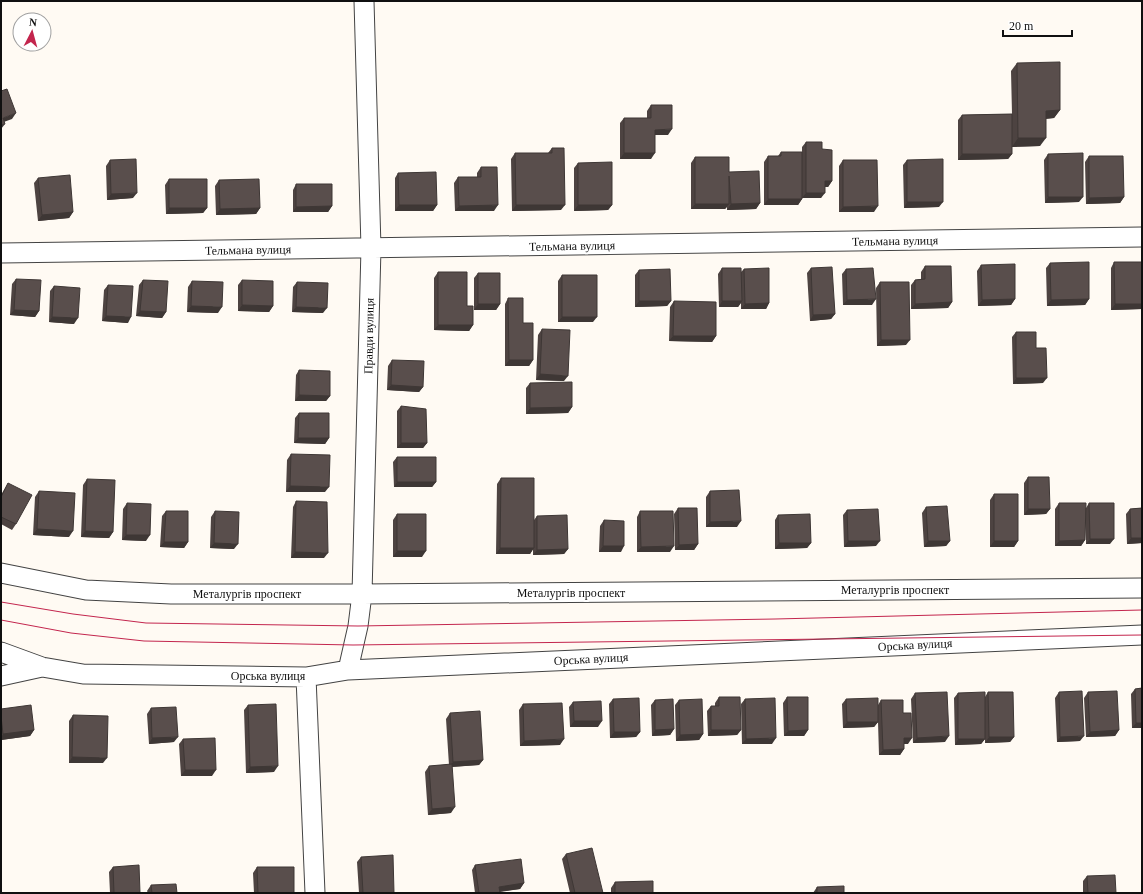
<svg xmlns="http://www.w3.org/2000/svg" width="1143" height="894" font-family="'Times New Roman',serif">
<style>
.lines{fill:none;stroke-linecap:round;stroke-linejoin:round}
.minor-casing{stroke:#434343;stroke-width:21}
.minor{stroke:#fff;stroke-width:19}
.tram{stroke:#c3254d;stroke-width:1}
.wall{fill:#4d4341}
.shaded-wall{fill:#3e3735}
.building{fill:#594e4c;stroke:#3e3735}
.labels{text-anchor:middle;stroke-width:4;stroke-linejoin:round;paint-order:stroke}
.street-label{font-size:12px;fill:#101010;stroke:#fff}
</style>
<rect width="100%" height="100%" fill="#fffaf3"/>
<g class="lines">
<g class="minor-casing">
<path id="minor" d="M1 253 1142 237
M1 573 86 590 171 594H362L1142 588
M1 652 42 667 83 674 306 677 348 670 1142 635
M348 670 358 626 362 594 371 248 364 1
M1 676 42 667
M306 677 315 893"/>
</g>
<use href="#minor" class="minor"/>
<path class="tram" d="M1 602 73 614 146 623 358 626 775 619 1142 610
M1 620 71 633 144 641 353 645 1142 635"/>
</g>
<path class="wall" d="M1017 63 1060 110 1054 118 1046 119 1040 146 1012 147V154L1008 159 958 160V120L962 115 1012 114 1011 71Z
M651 105 668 135H655L651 159H620V123L624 118H647V111Z
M806 142 822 149 832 181 828 187H825L821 198H802V199L798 205H764V162L768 156H778L781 152H802V147Z
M552 148 561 210 512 211 511 159 515 153H548Z
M1048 154 1079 202 1045 203 1044 160Z
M1089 156 1124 197 1120 203 1086 204 1085 162Z
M695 157 729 172 760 203 756 209 727 210V207L725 209H691V163Z
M110 160 133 198 107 200 106 166Z
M843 160 874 212H839V166Z
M907 160 939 207 904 208 903 165Z
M578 163 612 205 608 210 574 211V168Z
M481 167 494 211H455L454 183 458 177H477V173Z
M398 173 437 205 433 211H395V178Z
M38 178 73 212 69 218 38 221 34 183Z
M169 179 207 208 203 213 166 214 165 185Z
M219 180 260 208 256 214 216 215 215 186Z
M296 184 332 206 328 212H293V190Z
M1114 262H1142V309L1111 310V268Z
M1050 263 1089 299 1085 305 1047 306 1046 268Z
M981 265 1015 299 1011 305 978 306 977 271Z
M925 266 952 302 948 308 911 309V285L915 280 921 279V272Z
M722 268 741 272 744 269 769 303 766 309H741V303L738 307H719L718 274Z
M811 268 835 314 831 319 810 321 807 273Z
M846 269 872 305H843L842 274Z
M639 270 671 301 667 306 635 307V275Z
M438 272 467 306 473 325 469 331 434 330V278Z
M478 273 500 304 496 310H474V278Z
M562 275 593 322H558V281Z
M16 279 39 311 35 317 10 315 12 284Z
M143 280 166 312 162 318 136 316 139 285Z
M242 280 273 306 269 312 238 311V285Z
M192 281 218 313 187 312 188 287Z
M297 282 323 313 292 312 293 287Z
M880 282 906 345 877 346 876 288Z
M108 285 128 323 102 321 104 290Z
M54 286 74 324 49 322 50 291Z
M508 298 533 360 529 366H505V304Z
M674 301 716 336 712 342 669 341 670 307Z
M542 329 564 381 536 380 538 335Z
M1016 332 1036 348 1043 383 1013 384 1012 337Z
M392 360 423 387 419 392 387 390 388 366Z
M299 370 330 396 326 401H295L296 375Z
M530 383 572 407 568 413 526 414V388Z
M401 406 427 443 423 448H397V411Z
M299 413 329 438 325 444 294 443 295 418Z
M291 454 325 492H286L287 460Z
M397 457 436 482 432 487H394L393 462Z
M1028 477 1050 509 1046 514 1024 515V483Z
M501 478 534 520 537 516 568 549 564 554 533 555V549L530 554H496L497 484Z
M87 479 113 532 109 538 81 537 83 485Z
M8 483 16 524 12 530 1 524V495Z
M39 491 69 537 33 535 35 497Z
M710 491 737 527H706V497Z
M994 494 1018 541 1014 547H990V500Z
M296 501 324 558H291L293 507Z
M127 503 146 541 122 540 123 509Z
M1059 503 1086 508 1089 503 1110 544H1086V514L1085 540 1081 546H1055V509Z
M926 507 950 541 946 546 924 547 922 513Z
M678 508 698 544 694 550H675L674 514Z
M1142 508V543L1127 544 1126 514 1130 509Z
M847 510 876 546 844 547 843 515Z
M166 511 188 542 184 548 160 547 162 516Z
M215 511 234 549 210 548 211 517Z
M640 511 670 552H637V517Z
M397 514 422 557H393V520Z
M778 515 811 543 807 548 775 549V520Z
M604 520 621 552H599L600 526Z
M1142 688V728H1132L1131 694 1135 689Z
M988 692 1014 737 1010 742 985 743V739L981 744 955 745 954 698 958 693 985 697Z
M1059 692 1080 741 1057 742 1055 698Z
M1088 692 1119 730 1115 736 1086 737 1084 698Z
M915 693 945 742 913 743 911 699Z
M719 697 741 730 737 735 708 736 707 711 711 706H715V703Z
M787 697 808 730 804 736H784L783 703Z
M613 699 640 732 636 737 610 738 609 704Z
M745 699 772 744H742L741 704Z
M846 699 878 705 881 700 903 713 908 744H904V749L900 755H879L878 722 874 727 843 728 842 704Z
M655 700 674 729 670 735 652 736 651 705Z
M679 700 703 734 699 740 676 741 675 705Z
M573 702 598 727H570L569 707Z
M523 704 560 745 520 746 519 710Z
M248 705 274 772 246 773 244 710Z
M151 708 174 742 149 744 147 714Z
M1 709 34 730 30 736 1 740Z
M450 713 483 760 479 765 452 767 451 813 428 815 425 772 429 766 449 765 446 719Z
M73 715 103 763H69V721Z
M183 739 212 776H181L179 744Z
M566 854 603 893H570L562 859Z
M361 857 394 893H359L357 862Z
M475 865 524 883 520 889 500 892V893H475L472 870Z
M113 867 140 893H110L109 872Z
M257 867 294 893H254L253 873Z
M1087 876 1116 893H1083V881Z
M615 882 653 893H611V888Z
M151 885 177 893H148L147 891Z
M817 887 844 893H813Z"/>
<path class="shaded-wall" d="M690 1H723L722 2H690Z
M1060 110 1054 118 1040 119 1046 111Z
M16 113 12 119 1 123 3 118Z
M5 124 1 129V125Z
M672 129 668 135H651L655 130Z
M1018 138H1046L1040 146 1012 147Z
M624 153H655L651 159H620Z
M962 154H1012L1008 159 958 160Z
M825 181H832L828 187H822Z
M137 193 133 198 107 200 111 194Z
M806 193H825L821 198H802Z
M1048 197H1083L1079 202 1045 203Z
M1124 197 1120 203 1086 204 1089 198Z
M768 199H802L798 205H764Z
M907 202H943L939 207 904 208Z
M760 203 756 209 727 210 731 204Z
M695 204H729L725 209H691Z
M399 205H437L433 211H395Z
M498 205 494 211H455L459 206Z
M516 205H565L561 210 512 211Z
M578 205H612L608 210 574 211Z
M332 206 328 212H293L296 207Z
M878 206 874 212H839L843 207Z
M169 208H207L203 213 166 214Z
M260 208 256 214 216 215 220 209Z
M73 212 69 218 38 221 42 215Z
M876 299 872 305H843L847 300Z
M1015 299 1011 305 978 306 982 300Z
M1089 299 1085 305 1047 306 1051 300Z
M639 301H671L667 306 635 307Z
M722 301H742L738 307H719Z
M952 302 948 308 911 309 915 304Z
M769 303 766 309H741L745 304Z
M478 304H500L496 310H474Z
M1115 304H1142V309L1111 310Z
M242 305 273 306 269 312 238 311Z
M191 306 222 307 218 313 187 312Z
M296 307 327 308 323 313 292 312Z
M14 310 39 311 35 317 10 315Z
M140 311 166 312 162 318 136 316Z
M835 314 831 319 810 321 813 315Z
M106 316 131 317 128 323 102 321Z
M52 317 78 318 74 324 49 322Z
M562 317H597L593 322H558Z
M438 325H473L469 331 434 330Z
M673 336H716L712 342 669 341Z
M881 340H910L906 345 877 346Z
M509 360H533L529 366H505Z
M540 374 568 376 564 381 536 380Z
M1016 378H1047L1043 383 1013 384Z
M391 385 423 387 419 392 387 390Z
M299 395 330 396 326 401H295Z
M572 407 568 413 526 414 530 408Z
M298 438H329L325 444 294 443Z
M401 443H427L423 448H397Z
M397 482H436L432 487H394Z
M290 486 329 487 325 492H286Z
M1028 509H1050L1046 514 1024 515Z
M741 521 737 527H706L710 522Z
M37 529 73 531 69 537 33 535Z
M85 531 113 532 109 538 81 537Z
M126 535H150L146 541 122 540Z
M1131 538H1142V543L1127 544Z
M1090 539H1114L1110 544H1086Z
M1085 540 1081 546H1055L1059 541Z
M848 541H880L876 546 844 547Z
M928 541H950L946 546 924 547Z
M994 541H1018L1014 547H990Z
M164 542H188L184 548 160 547Z
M214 543 238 544 234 549 210 548Z
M779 543H811L807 548 775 549Z
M698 544 694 550H675L679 545Z
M603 546H624L621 552H599Z
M674 546 670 552H637L641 547Z
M500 548H534L530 554H496Z
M568 549 564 554 533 555 537 550Z
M397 551H426L422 557H393Z
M295 552 328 553 324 558H291Z
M574 721H602L598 727H570Z
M847 722H878L874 727 843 728Z
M1136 723H1142V728H1132Z
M674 729 670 735 652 736 655 730Z
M34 730 30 736 1 740V738L3 734Z
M711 730H741L737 735 708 736Z
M808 730 804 736H784L788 731Z
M1119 730 1115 736 1086 737 1090 732Z
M614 732H640L636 737 610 738Z
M703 734 699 740 676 741 680 735Z
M949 736 945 742 913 743 917 738Z
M1084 736 1080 741 1057 742 1060 737Z
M178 737 174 742 149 744 152 738Z
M989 737H1014L1010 742 985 743Z
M776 738 772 744H742L746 739Z
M904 738H912L908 744H900Z
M564 739 560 745 520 746 524 741Z
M958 739H985L981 744 955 745Z
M904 749 900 755H879L883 750Z
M72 757 107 758 103 763H69Z
M483 760 479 765 449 767 453 762Z
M278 766 274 772 246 773 250 767Z
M185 770H216L212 776H181Z
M455 807 451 813 428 815 432 809Z
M524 883 520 889 495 892 499 887Z"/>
<path class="building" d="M1060 62V110L1046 111V138H1018L1017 63Z
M7 89 16 113 3 118 5 124 1 125V91Z
M651 105H672V129L655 130V153H624V118H651Z
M1012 114V154H962V115Z
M806 142H822V149L832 150V181H825V193H806Z
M552 148H564L565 205H516L515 153H552Z
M781 152H802V199H768V156H781Z
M1083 153V197H1048V154Z
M1089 156H1123L1124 197 1089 198Z
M695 157H729V172L759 171 760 203 731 204 729 176V204H695Z
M136 159 137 193 111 194 110 160Z
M943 159V202H907V160Z
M843 160H877L878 206 843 207Z
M612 162V205H578V163Z
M481 167H497L498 205 459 206 458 177H481Z
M436 172 437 205H399L398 173Z
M70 175 73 212 42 215 38 178Z
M169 179H207V208H169Z
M259 179 260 208 220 209 219 180Z
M296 184H332V206L296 207Z
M1089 262V299L1051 300 1050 263Z
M1114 262H1142V304H1115Z
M1015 264V299L982 300 981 265Z
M925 266H951L952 302 915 304V280L925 279Z
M832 267 835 314 813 315 811 268Z
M722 268H741L742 301H722Z
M769 268V303L745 304 744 269Z
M873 268 876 299 847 300 846 269Z
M670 269 671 301H639V270Z
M438 272H467V306H473V325H438Z
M478 273H500V304H478Z
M562 275H597V317H562Z
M16 279 41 280 39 311 14 310Z
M143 280 168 281 166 312 140 311Z
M242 280 273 281V306L242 305Z
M192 281 223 282 222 307 191 306Z
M297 282 328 283 327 308 296 307Z
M880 282H909L910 340H881Z
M108 285 133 286 131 317 106 316Z
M54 286 80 288 78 318 52 317Z
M508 298H523V323H533V360H509Z
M674 301 716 302V336H673Z
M542 329 570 330 568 376 540 374Z
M1016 332H1036V348H1046L1047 378H1016Z
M392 360 424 361 423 387 391 385Z
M299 370 330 371V396L299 395Z
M572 382V407L530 408V383Z
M401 406 426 409 427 443H401Z
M299 413H329V438H298Z
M291 454 330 455 329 487 290 486Z
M397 457H436V482H397Z
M1028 477H1049L1050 509H1028Z
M501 478H534V548H500Z
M87 479 115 480 113 532 85 531Z
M8 483 32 495 16 524 1 517V497Z
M739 490 741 521 710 522V491Z
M39 491 75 493 73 531 37 529Z
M994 494H1018V541H994Z
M296 501 327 502 328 553 295 552Z
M127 503 151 504 150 535H126Z
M1059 503H1086L1085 540 1059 541Z
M1089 503H1114V539H1090Z
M947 506 950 541H928L926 507Z
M678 508H697L698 544 679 545Z
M1142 508V538H1131L1130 509Z
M878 509 880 541H848L847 510Z
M166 511H188V542H164Z
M215 511 239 512 238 544 214 543Z
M640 511H673L674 546 641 547Z
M397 514H426V551H397Z
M810 514 811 543H779L778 515Z
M567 515 568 549 537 550V516Z
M604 520 624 521V546H603Z
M1142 688V723H1136L1135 689Z
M1082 691 1084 736 1060 737 1059 692Z
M1117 691 1119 730 1090 732 1088 692Z
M947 692 949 736 917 738 915 693Z
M985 692V739H958V693Z
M988 692H1013L1014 737H989Z
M719 697H740L741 730H711V706H719Z
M787 697H808V730L788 731Z
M639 698 640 732H614L613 699Z
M775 698 776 738 746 739 745 699Z
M878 698V722H847L846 699Z
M673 699 674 729 655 730V700Z
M702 699 703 734 680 735 679 700Z
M881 700H903V713H911L912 738H904V749L883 750Z
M601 701 602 721H574L573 702Z
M562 703 564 739 524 741 523 704Z
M276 704 278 766 250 767 248 705Z
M31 705 34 730 3 734 1 716V709Z
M176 707 178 737 152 738 151 708Z
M480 711 483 760 453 762 450 713Z
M73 715 108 716 107 758 72 757Z
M215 738 216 770H185L183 739Z
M452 764 455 807 432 809 429 766Z
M592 848 603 893H575L566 854Z
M393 855 394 893H363L361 857Z
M521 859 524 883 499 887 500 893H479L475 865Z
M139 865 140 893H114L113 867Z
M257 867H294V893H258Z
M1115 875 1116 893H1088L1087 876Z
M653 881V893H615V882Z
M176 884 177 893H152L151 885Z
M844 886V893H817V887Z"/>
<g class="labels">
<g class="street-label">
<text transform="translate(895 241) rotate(-1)" y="4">Тельмана вулиця</text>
<text transform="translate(572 246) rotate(-1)" y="4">Тельмана вулиця</text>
<text transform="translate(248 250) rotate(-1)" y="4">Тельмана вулиця</text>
<text transform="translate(369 336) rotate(-89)" y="4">Правди вулиця</text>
<text x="895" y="594">Металургів проспект</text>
<text x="571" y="597">Металургів проспект</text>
<text x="247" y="598">Металургів проспект</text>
<text transform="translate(915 645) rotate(-3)" y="4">Орська вулиця</text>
<text transform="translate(591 659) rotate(-3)" y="4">Орська вулиця</text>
<text x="268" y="680">Орська вулиця</text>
</g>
</g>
<rect width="1143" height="894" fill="none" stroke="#101010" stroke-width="4"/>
<g transform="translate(32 32) rotate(6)"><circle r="19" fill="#ffffff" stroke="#9f9f9f"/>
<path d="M0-3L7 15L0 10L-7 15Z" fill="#c3254d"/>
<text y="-6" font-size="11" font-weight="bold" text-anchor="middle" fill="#101010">N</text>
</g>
<path d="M1003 30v6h69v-6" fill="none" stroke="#101010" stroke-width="2"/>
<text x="1009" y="30" font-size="12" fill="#101010" stroke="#ffffff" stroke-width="3" paint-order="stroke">20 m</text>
</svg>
